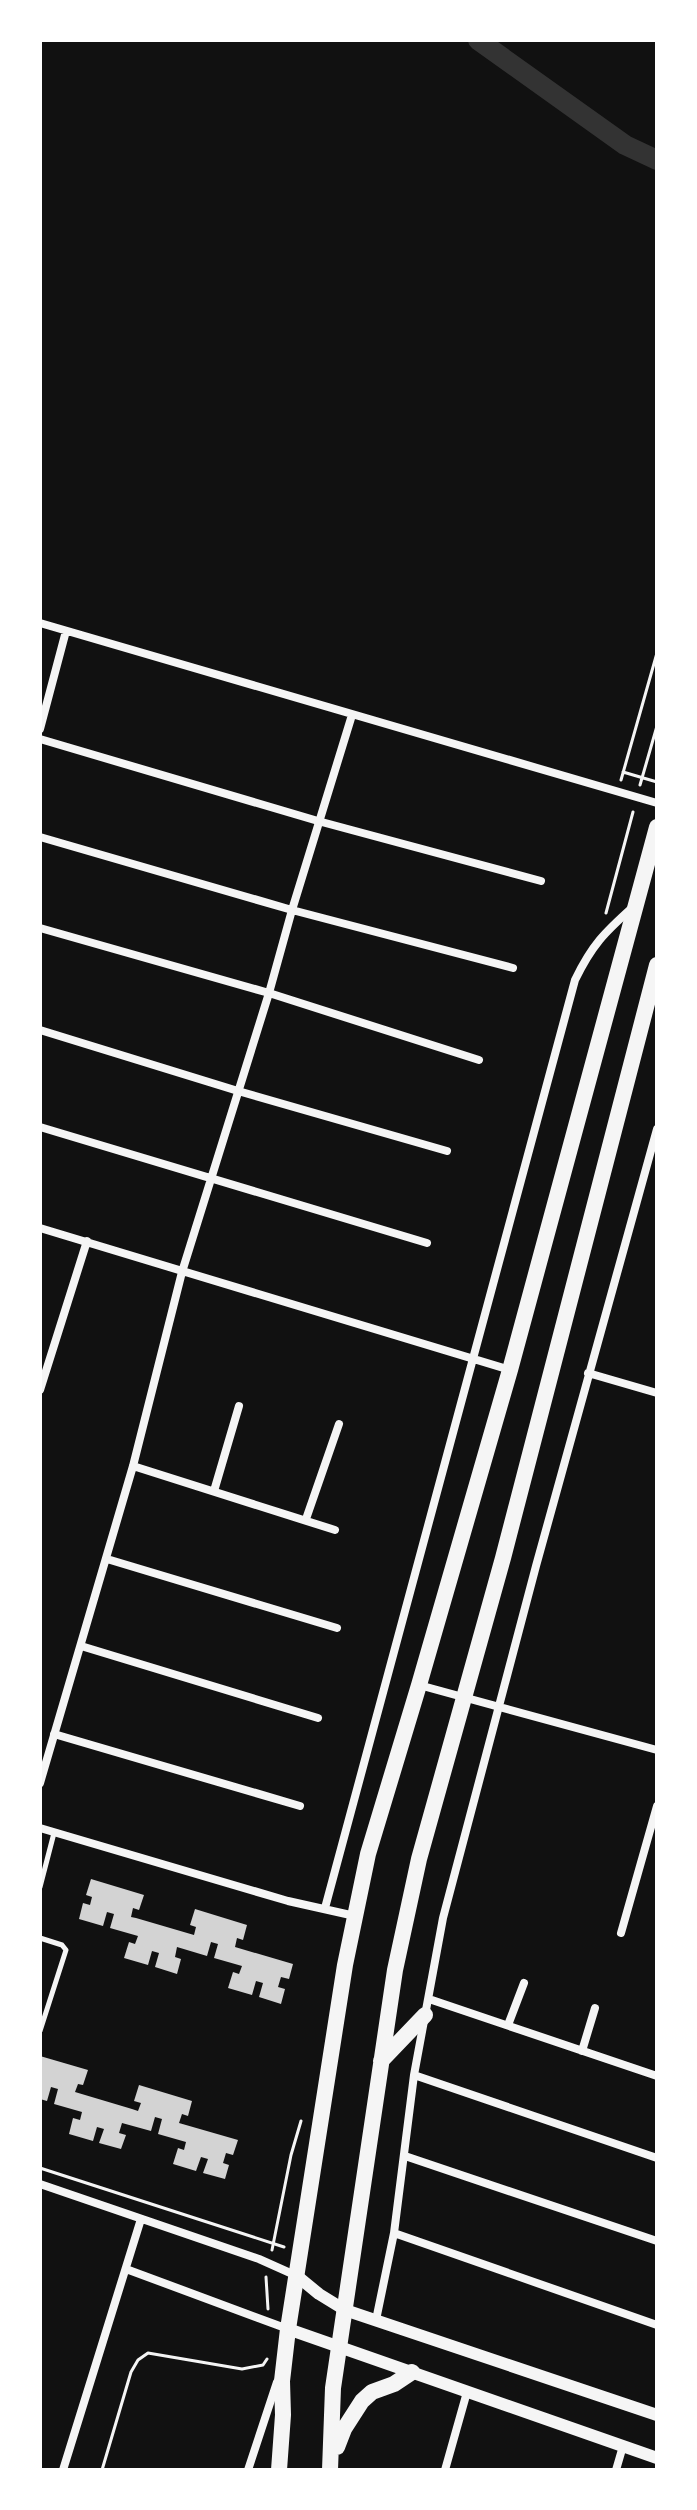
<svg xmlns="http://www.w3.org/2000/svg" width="697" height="2510" font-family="Overpass,sans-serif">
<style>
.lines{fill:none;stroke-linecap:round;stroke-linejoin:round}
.canal{stroke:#333;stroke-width:20}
.building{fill:#d3d3d3}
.path{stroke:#f5f5f5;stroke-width:3}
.service{stroke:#f5f5f5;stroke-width:5}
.minor{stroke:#f5f5f5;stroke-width:8}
.tertiary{stroke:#f5f5f5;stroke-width:12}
.primary{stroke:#f5f5f5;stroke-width:16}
</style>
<rect width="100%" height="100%" fill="#111"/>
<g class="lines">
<path class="canal" d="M478 40 625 145 657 160"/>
</g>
<path class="building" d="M91 1879 144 1895 139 1910 133 1908 131 1917 136 1918 194 1935 196 1927 190 1925 195 1909 247 1925 243 1940 237 1938 235 1947 293 1964 289 1979 281 1977 278 1987 285 1989 281 2004 259 1997 263 1983 256 1981 252 1995 228 1988 233 1972 239 1974 242 1966 214 1958 218 1944 211 1942 207 1956 177 1947 175 1957 181 1959 177 1974 155 1967 159 1953 152 1951 148 1965 124 1958 129 1942 135 1944 138 1936 110 1928 114 1914 107 1912 103 1926 79 1919 83 1903 90 1905 92 1897 86 1895Z
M40 2056 88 2070 83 2085 78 2084 75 2092 132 2109 138 2111 141 2103 134 2101 139 2085 192 2101 188 2116 182 2114 179 2123 238 2140 233 2155 226 2153 223 2163 229 2165 225 2179 203 2173 208 2159 201 2157 196 2171 173 2164 178 2148 184 2150 186 2142 158 2134 162 2119 155 2117 151 2131 122 2123 119 2133 126 2135 121 2149 99 2143 104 2129 97 2127 93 2141 69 2134 73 2118 80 2120 82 2112 54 2104 58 2089 51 2087 47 2101 40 2099Z"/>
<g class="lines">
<path class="path" d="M623 772 657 782
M621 780 657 653
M640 785 657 726
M606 913 633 812
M40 2168 284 2247
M272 2250 291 2155 301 2121
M266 2277 268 2309
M102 2470 131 2372 138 2360 148 2353 242 2369 263 2365 267 2359"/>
<path class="service" d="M40 1887 54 1833
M40 1938 62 1945 66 1950 40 2031"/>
<path class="minor" d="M40 623 657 803
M40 729 66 631
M40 739 318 821 541 881
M40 837 292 910 513 968
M40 928 269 993 479 1060
M40 1030 238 1091 447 1151
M40 1127 427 1243
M40 1228 510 1370
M588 1373 657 1393
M40 1390 87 1241
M133 1466 335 1530
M214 1491 239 1406
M306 1519 339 1424
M107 1559 337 1628
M81 1646 318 1718
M419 1685 657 1750
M54 1734 300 1806
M40 1783 133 1466 182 1272 269 993 292 910 352 715
M40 1828 288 1901 355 1916
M325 1908 575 980C592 945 604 933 633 907
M621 1933 657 1806
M429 1999 657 2076
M508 2025 524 1983
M582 2051 595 2008
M414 2075 657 2158
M405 2156 657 2241
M40 2184 259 2259 297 2276
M394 2233 657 2325
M126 2269 288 2329
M376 2320 394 2233 414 2075 443 1918 536 1566 657 1129
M63 2470 141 2219
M248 2470 277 2382
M445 2470 467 2392
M616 2470 623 2446"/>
<path class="tertiary" d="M297 2276 319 2294 345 2310 657 2415
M288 2329 657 2458"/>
<path class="primary" d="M381 2061 425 2015
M337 2447 344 2429 362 2401 372 2392 394 2384 412 2372
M279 2470 283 2415 282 2381 288 2329 345 1965 368 1854 419 1685 510 1370 657 827
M330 2470 333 2388 395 1970 419 1859 503 1558 657 965"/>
</g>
<rect width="697" height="2510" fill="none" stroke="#ffffff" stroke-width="84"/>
</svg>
